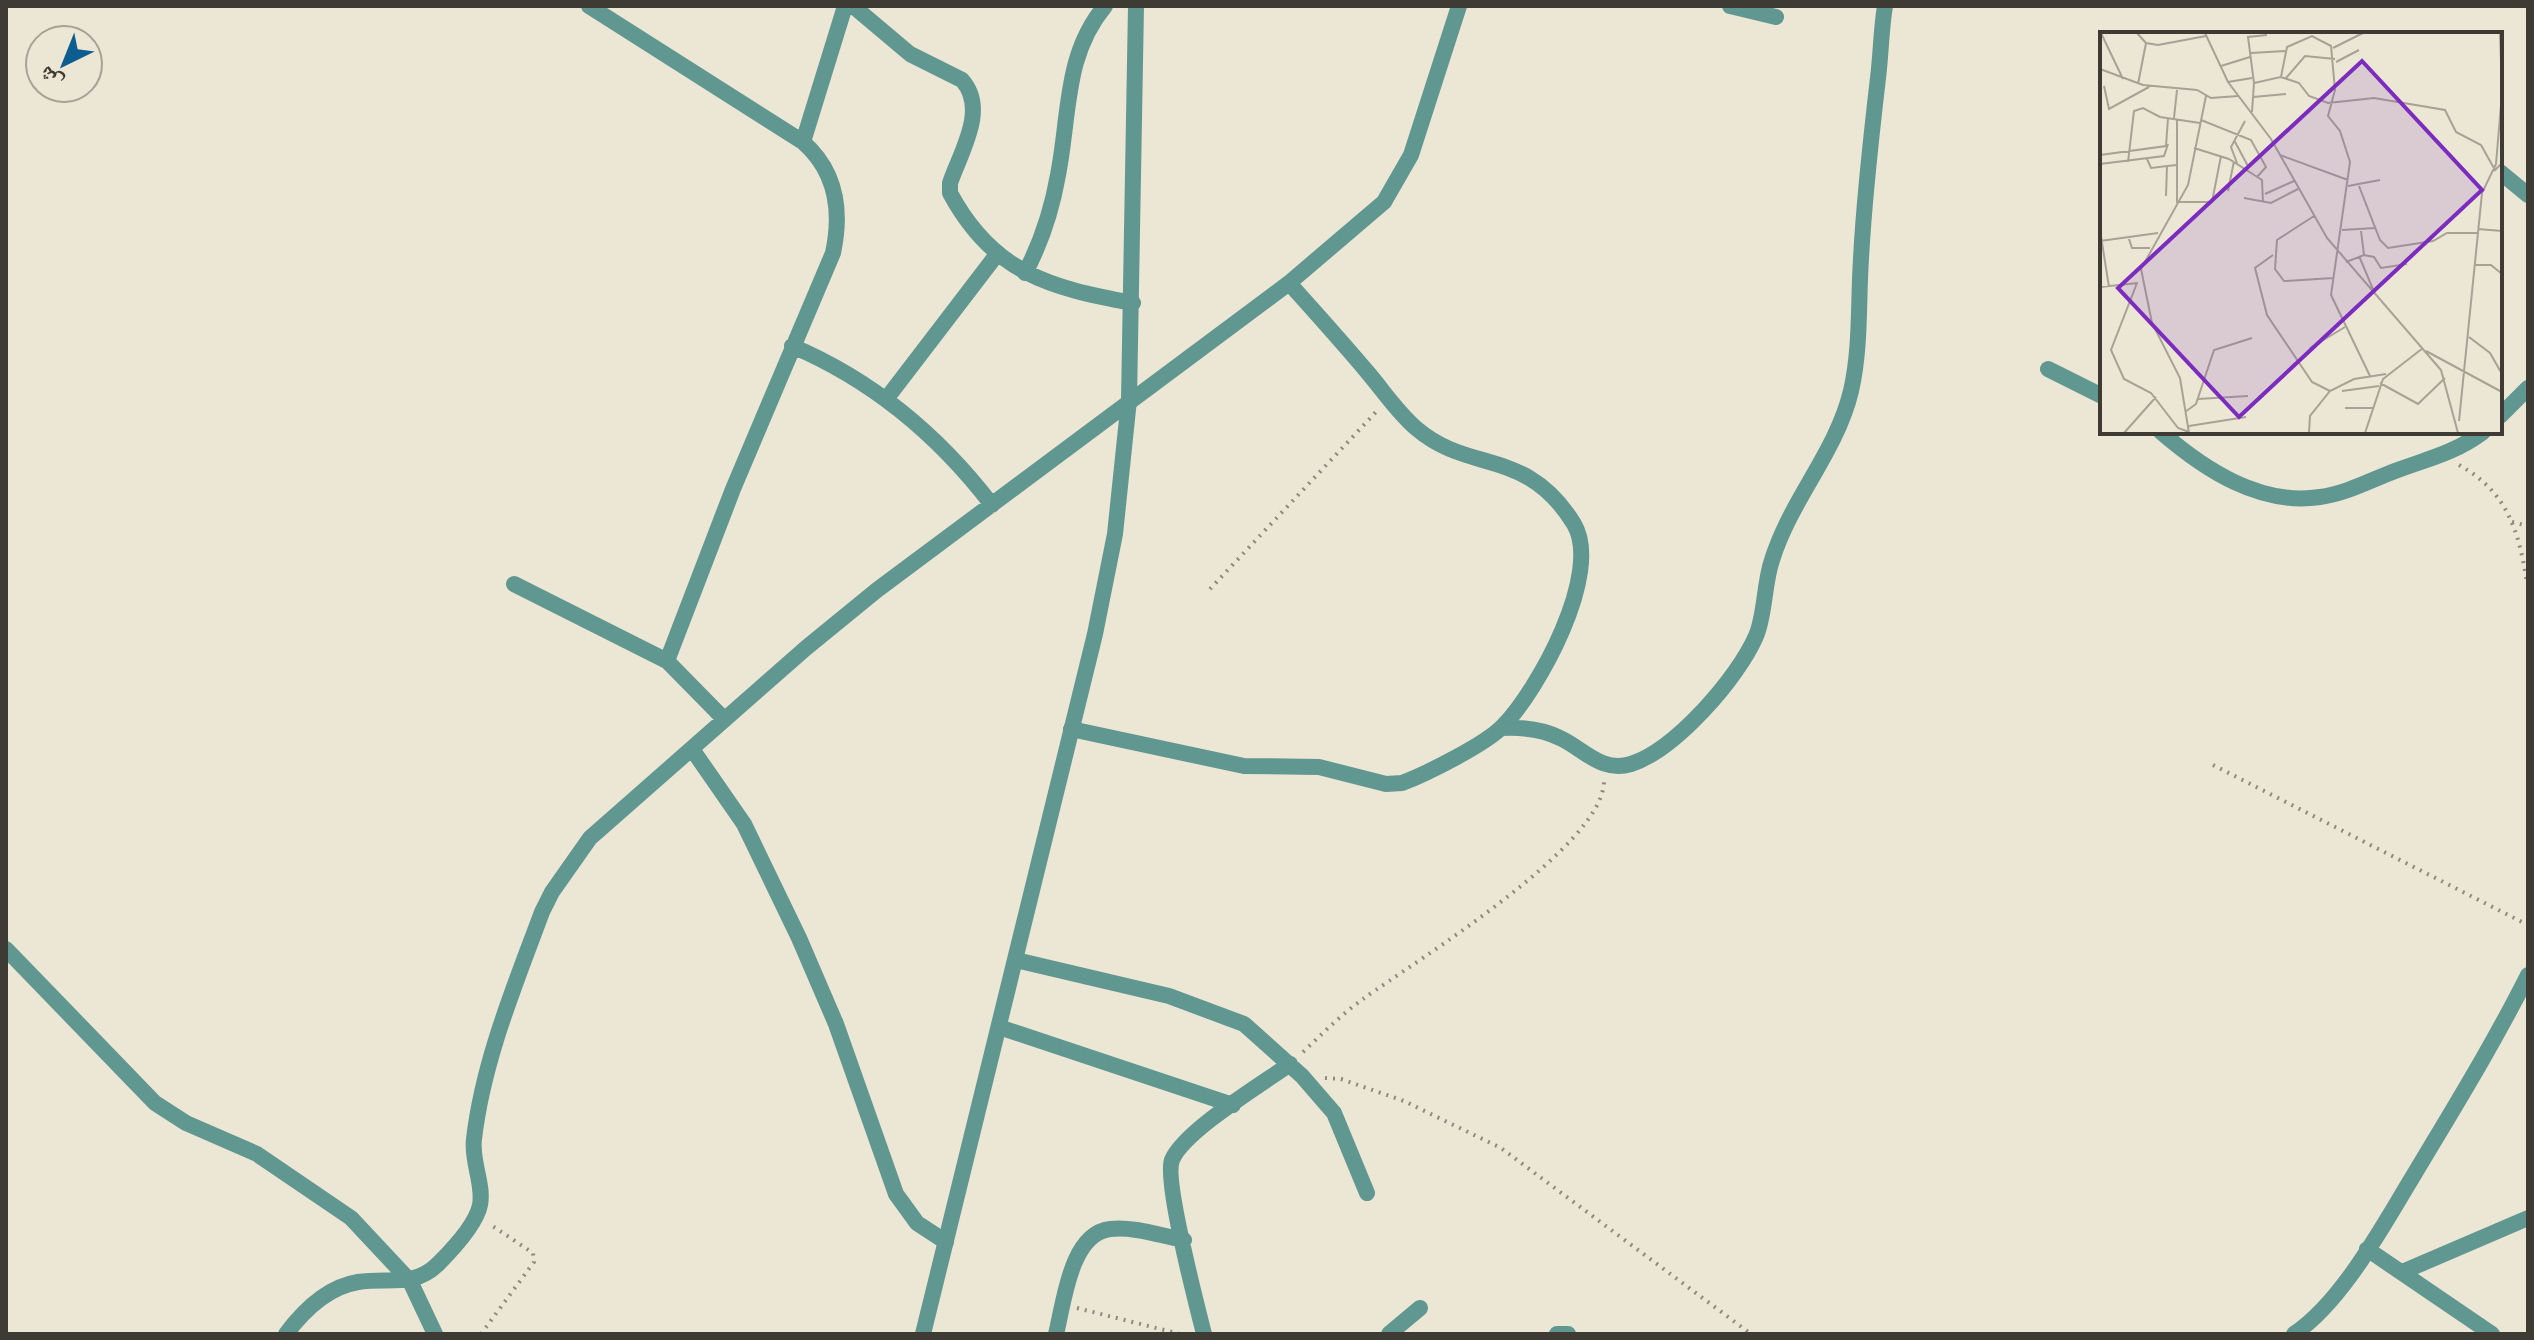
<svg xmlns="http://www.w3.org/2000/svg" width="2534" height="1340" font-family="'PT Sans Narrow','Noto Naskh Arabic',sans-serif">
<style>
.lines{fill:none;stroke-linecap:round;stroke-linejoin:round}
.path{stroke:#8e8a7f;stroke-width:4;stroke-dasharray:2 6;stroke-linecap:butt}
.minor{stroke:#619791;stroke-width:16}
.tertiary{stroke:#619791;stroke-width:16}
.inset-road{fill:none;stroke:#a6a295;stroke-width:2}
.view{fill:#7b2cbf;fill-opacity:0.15;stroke:#7b2cbf;stroke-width:4}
.inset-edge{fill:none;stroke:#3d3b34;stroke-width:4}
</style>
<rect width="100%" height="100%" fill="#ece6d5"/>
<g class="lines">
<path class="path" d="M2459 465C2508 492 2519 532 2527 583
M2512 522 2528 526
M1210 589 1376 412
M2213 765 2528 925
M1303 1052C1323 1033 1342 1014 1363 999 1417 960 1602 847 1604 782
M1325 1078 1341 1079 1404 1101 1501 1148 1751 1334
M1077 1308 1180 1334
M481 1334 534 1262 533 1253 491 1225"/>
<path class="minor" d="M589 6 803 142C836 171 842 211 833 253L733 489 667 661
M853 6 910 54 962 80C988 109 961 151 950 183V193C993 273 1050 288 1133 303
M1730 6 1776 17
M803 142 845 6
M2500 172 2528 195
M1025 273C1041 243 1052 209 1058 175 1070 114 1064 55 1105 6
M792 346C872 380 939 436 992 505
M2048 369 2102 396
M887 398 998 253
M2500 416 2528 388
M2161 432C2205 470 2260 506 2320 497 2345 494 2371 480 2395 471 2427 459 2455 453 2483 432
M514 584 667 661 724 719
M1501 728C1521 727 1542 729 1560 738 1584 749 1601 773 1631 764 1675 750 1738 678 1756 636 1765 616 1764 583 1772 560 1791 499 1836 453 1851 391 1861 347 1858 303 1861 259 1864 198 1871 138 1878 78 1881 54 1881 30 1885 6
M1071 729 1244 766 1319 767 1386 784 1402 783C1426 774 1486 744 1503 726 1538 690 1603 573 1574 524 1527 447 1470 474 1417 429 1398 413 1385 393 1369 374 1343 343 1316 313 1289 283
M692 749 744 824 799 938 836 1024 896 1194 917 1223 946 1242
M6 949 155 1103 186 1123 257 1154 351 1218 410 1281 435 1334
M1016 960 1169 996 1244 1024 1302 1076 1334 1113 1367 1193
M999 1027 1233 1105
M2367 1249 2492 1334
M2402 1272 2528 1218
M286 1334C304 1310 327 1287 358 1282 388 1277 414 1288 438 1264 452 1250 476 1225 480 1205 484 1184 471 1161 474 1139 483 1061 515 985 542 912L552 892 590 838 806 648 877 590 1289 283 1384 202 1411 155 1459 6
M1056 1334C1064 1303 1070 1234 1110 1229 1133 1226 1162 1236 1184 1240
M1204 1334C1197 1306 1164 1180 1172 1160 1184 1131 1262 1084 1290 1064
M1389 1334 1420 1308
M1557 1334H1568
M2294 1334C2342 1302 2382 1227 2412 1178 2452 1111 2493 1045 2528 975"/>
<path class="tertiary" d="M923 1334 1095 634 1115 534 1129 400 1136 6"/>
</g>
<g transform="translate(2100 32)">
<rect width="402" height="402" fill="#ece6d5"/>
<path class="inset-road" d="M1 1 23 47M37 1 46 11 58 13 106 4M105 1 128 50 171 107 227 206 341 338 358 401M400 1 402 58M233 16 263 1M151 21 185 19M236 30 259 18M121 34 150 25M0 37 43 53 97 58 111 66 138 64M181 45 199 51 209 64 228 71 274 66 345 78 356 100 381 113 395 138 402 131M186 46 205 24 235 27M128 50 152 46M154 51 148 5 167 3M38 52 46 11M4 54 9 77 49 55M153 65 186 62M152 80 154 51 181 45 187 15 212 4 231 14 235 58 228 84 240 99 250 130 231 263 270 344M74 86 77 58M77 87V170H112L121 124M101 88 151 108 166 135 157 145M134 108 149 136M94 116 129 127 162 148 163 171M0 123 66 114 68 86M180 123 248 148M47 127 51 136 76 133M28 130 34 79 43 76 60 85 100 91M137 131 131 115 145 89M0 132 64 124 68 112M248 154 280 148M259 154 280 208 288 216 333 209 347 201H378M128 159 134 129M165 162 194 149M66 164 67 134M144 166 171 171 198 157M214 184 177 208 175 237 184 249 233 246M378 197 402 199M0 198 9 255M242 198 275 196M261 199 264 223M29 207 32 216H50M0 209 58 201M173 223 155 236 167 283 212 350 230 359M259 224 275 262M246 230 264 223 274 225 281 236 307 232M374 233H391L402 242M37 251 11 318 24 347 51 361 78 396 89 400M0 255 38 251M369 305 390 321 402 342M210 316 245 295M326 319 402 360M280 351 318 372 345 346M242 359 279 354M98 367 148 364M245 376H274M85 380 96 372 114 318 152 306M359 389 382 161 396 132 402 61M89 394 146 385M24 401 56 365M89 401 80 346 52 291 41 237 88 153 106 64M209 401 210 384 230 359 254 347 286 342M265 401 283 347 323 316"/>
<path class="view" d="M262 29 382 158 139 385 18 256Z"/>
<rect width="402" height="402" class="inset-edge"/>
</g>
<rect width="2534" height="1340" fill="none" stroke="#3d3b34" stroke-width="16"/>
<g transform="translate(64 64) rotate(223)"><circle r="38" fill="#ece6d5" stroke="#a6a295" stroke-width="2"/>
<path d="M0-6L14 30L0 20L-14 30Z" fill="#0d5d90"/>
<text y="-12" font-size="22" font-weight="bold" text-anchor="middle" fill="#3d3b34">ش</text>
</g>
</svg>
